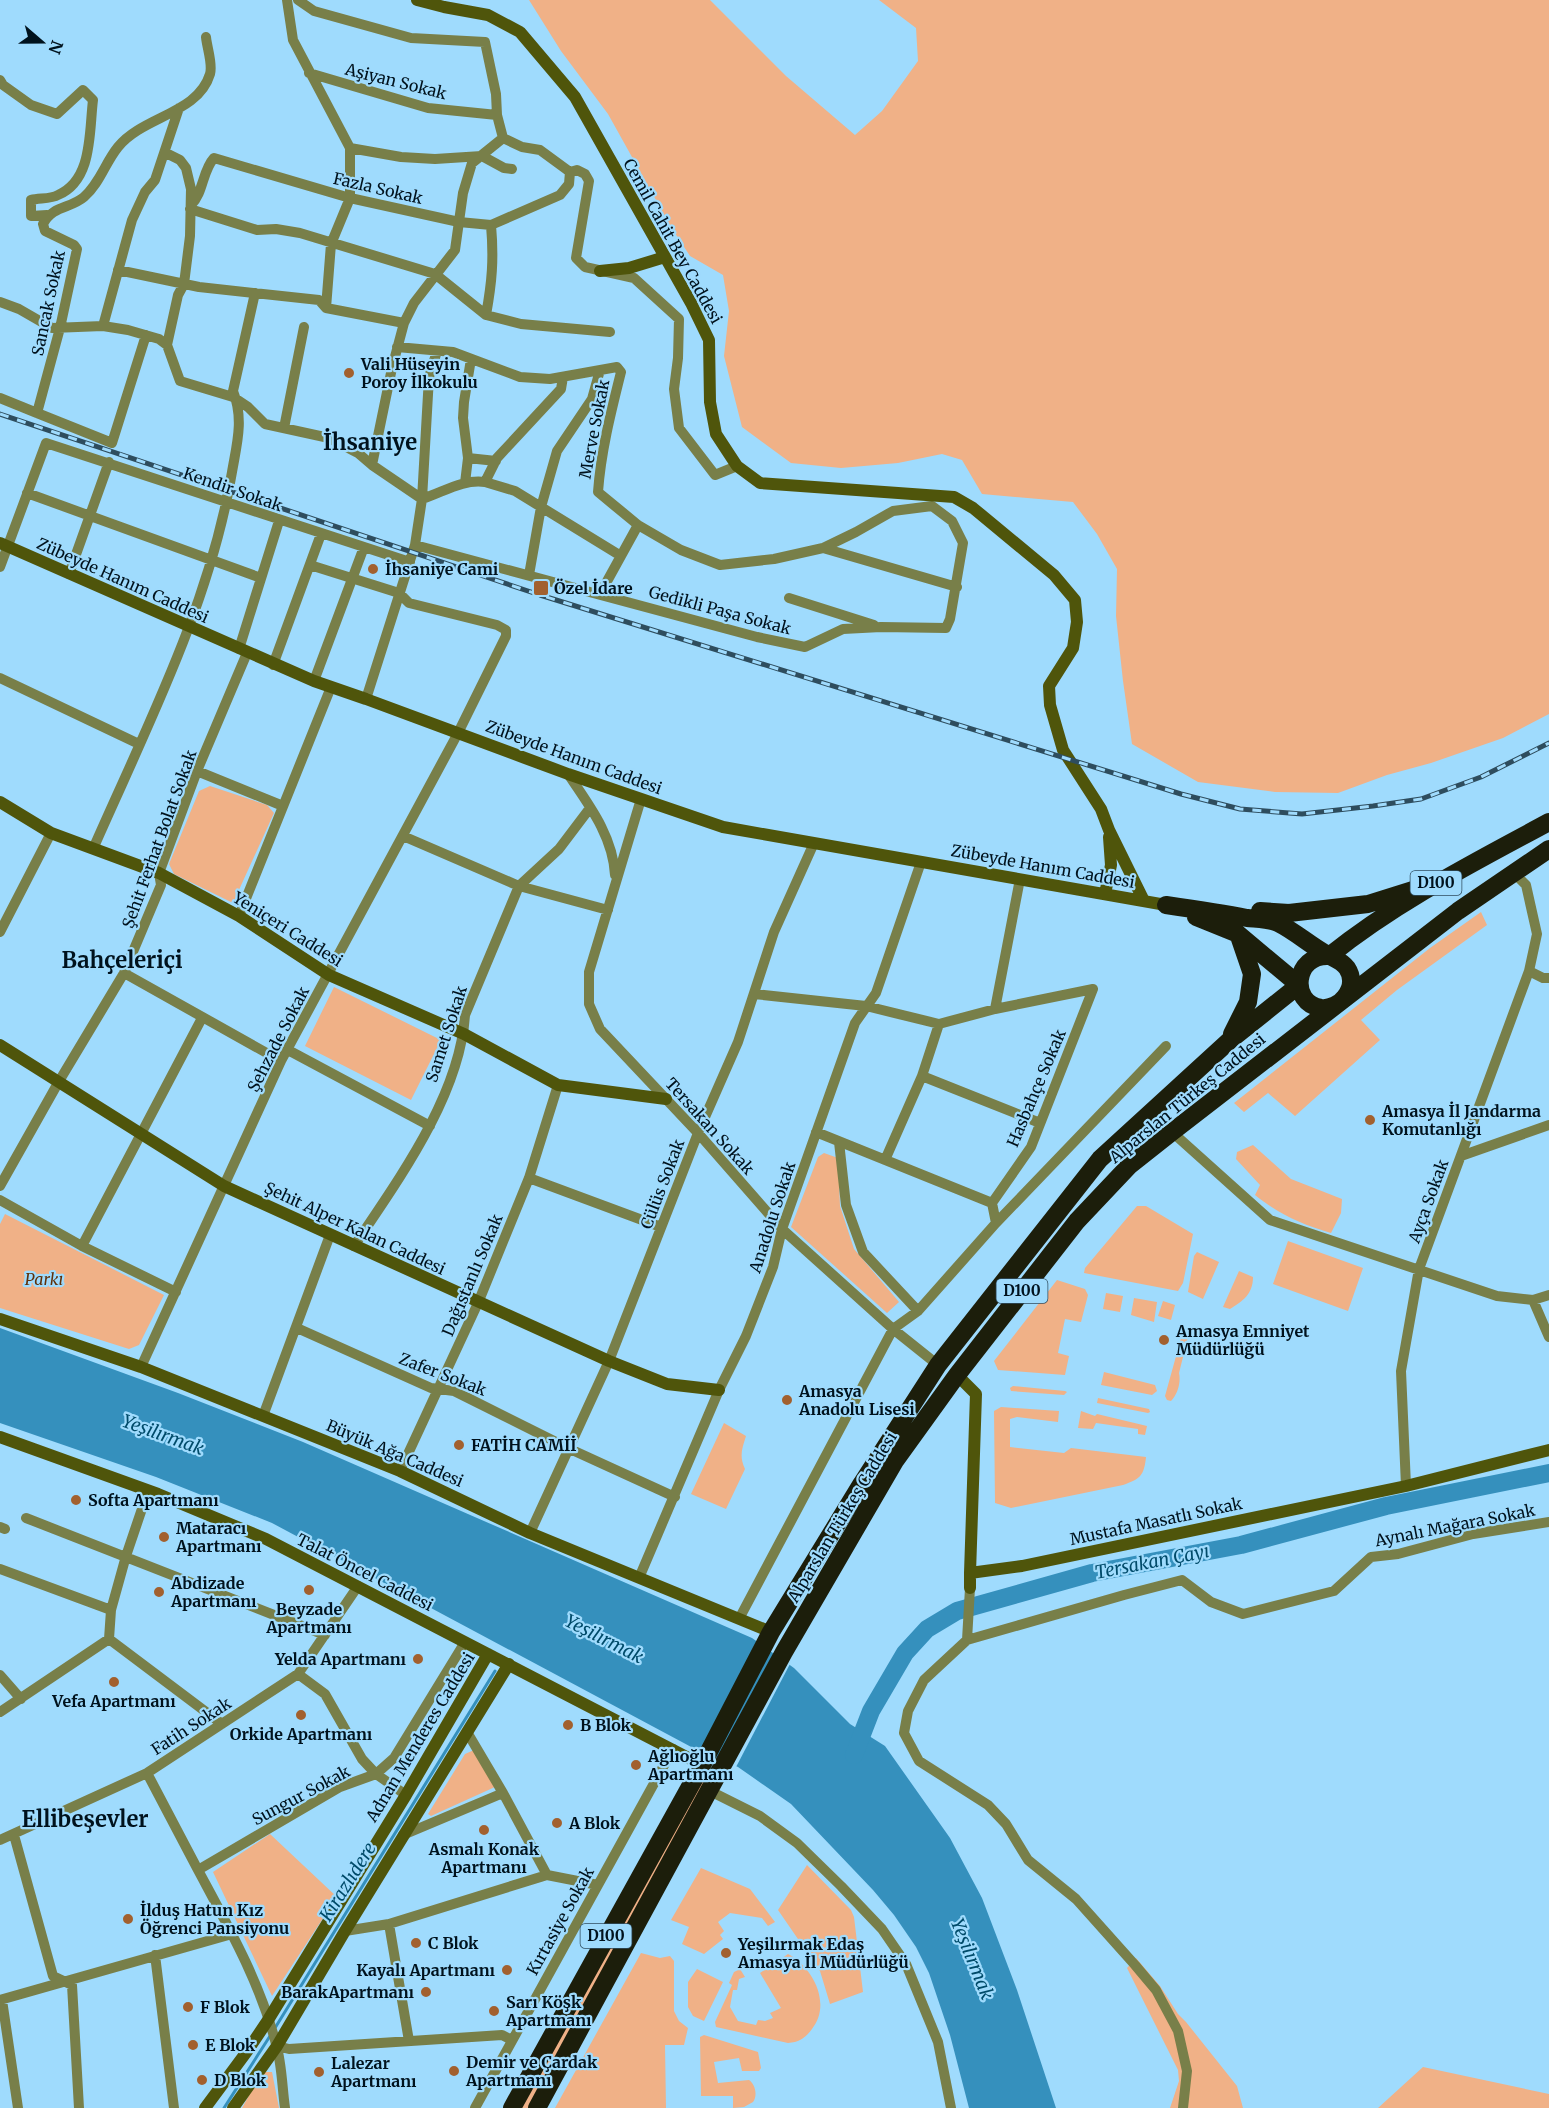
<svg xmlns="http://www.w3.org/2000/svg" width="1549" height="2108" font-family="Merriweather,serif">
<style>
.green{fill:#f0b187}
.water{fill:#3590bd}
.pier{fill:#9fdbfd}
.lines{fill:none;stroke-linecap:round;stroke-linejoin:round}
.stream{stroke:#3590bd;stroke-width:3}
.river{stroke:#3590bd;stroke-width:18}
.street{stroke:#787f49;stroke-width:10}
.secondary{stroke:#4f550b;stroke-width:12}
.highway{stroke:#1c1e0b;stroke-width:18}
.rail-casing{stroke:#2e4d5e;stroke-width:5}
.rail{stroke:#9fdbfd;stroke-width:3;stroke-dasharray:9;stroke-linecap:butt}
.poi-dot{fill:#a2602e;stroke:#9fdbfd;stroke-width:2}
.labels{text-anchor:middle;stroke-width:4.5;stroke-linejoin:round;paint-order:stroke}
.shield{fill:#9fdbfd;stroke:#304e60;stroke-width:1.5}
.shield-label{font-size:15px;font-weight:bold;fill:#00121d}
.street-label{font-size:16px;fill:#00121d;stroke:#9fdbfd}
.poi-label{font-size:16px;font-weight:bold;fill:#00121d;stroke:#9fdbfd;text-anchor:start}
.park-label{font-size:16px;font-style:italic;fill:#5f3009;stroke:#9fdbfd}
.water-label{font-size:18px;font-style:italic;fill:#004b6a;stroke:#9fdbfd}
.district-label{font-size:22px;font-weight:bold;fill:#00121d;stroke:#9fdbfd}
</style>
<rect width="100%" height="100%" fill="#9fdbfd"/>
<path class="green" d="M529 0H710L786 76 855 135 882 111 918 61 916 28 879 0H1549V714L1503 738 1431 763 1387 775 1338 793 1275 792 1198 782 1132 744 1123 681 1116 616 1117 569 1097 534 1073 502 982 494 962 460 942 454 898 463 841 468 791 463 742 427 724 356 729 311 723 275 690 256 671 227 608 114 561 51Z
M210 786 267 805 274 813 233 903 174 874 169 864 199 791Z
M1481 912 1487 925 1397 990 1361 1020 1380 1040 1295 1116 1268 1093 1244 1112 1234 1103 1430 948Z
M334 987 441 1040 411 1100 305 1046Z
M1253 1145 1291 1179 1342 1199 1341 1213 1331 1233C1301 1224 1280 1215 1255 1195L1260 1185 1236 1159 1237 1152Z
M824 1153 838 1158 840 1206 854 1249 899 1302 887 1313 791 1227 818 1157Z
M1137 1206H1146L1193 1234 1183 1283 1178 1291 1084 1273 1085 1268Z
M5 1214 164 1295 139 1345 129 1349 0 1308V1224Z
M1288 1241 1363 1268 1348 1311 1273 1284Z
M1197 1252 1219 1262 1203 1299 1188 1292 1194 1256Z
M1239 1271 1253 1277C1253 1294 1243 1301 1230 1309L1223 1307Z
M1057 1280 1085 1289 1088 1295 1081 1322 1065 1319 1058 1353 1069 1356 1065 1375 998 1370 994 1361Z
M1106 1293 1123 1296 1120 1312 1103 1309Z
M1134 1298 1157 1302 1154 1322 1131 1315Z
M1163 1301 1175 1305 1171 1320 1158 1316Z
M1183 1331 1189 1333 1179 1373C1181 1382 1178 1394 1171 1401L1167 1400 1165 1396Z
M1104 1372 1155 1385 1157 1391 1152 1395 1101 1385Z
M1013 1386 1065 1391 1067 1392 1064 1395 1011 1391 1010 1388Z
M1098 1398 1149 1409 1150 1412 1148 1413 1097 1403Z
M1001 1407 1059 1411 1058 1422 1017 1417 1010 1419V1447L1064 1453 1071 1448 1146 1457C1144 1476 1140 1479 1123 1485L1011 1508 995 1503 994 1411Z
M1081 1411 1095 1416 1097 1414 1147 1426 1145 1435 1138 1434V1429L1096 1423 1093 1429 1078 1428Z
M724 1423 746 1436C742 1449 739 1456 745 1469L726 1509 691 1494Z
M474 1750 495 1787 431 1816 428 1814 465 1754Z
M704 1774 711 1778 528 2108H521Z
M270 1834 337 1897 272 1996 213 1872Z
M807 1865 851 1910 854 1917 863 1992 830 2004 820 1971 778 1910Z
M701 1868 750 1889 775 1922 768 1926 762 1918 730 1913 718 1922 724 1931 720 1935 723 1939 704 1954 682 1944 689 1927 671 1920Z
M641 1953 660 1958 670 1956 674 1961V2011L679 2021 688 2028 684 2045H665L666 2108H555Z
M788 1954C813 1967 832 2004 812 2029 805 2038 800 2042 788 2043L716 2027 715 2022 732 1985 729 1983 734 1972 740 1969 745 1977 739 1979 737 1990H733L730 2007 738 2021 756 2025 758 2020 765 2021 773 2018 770 2013 781 2008 760 1973Z
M1136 1958 1160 1986 1178 2014 1186 2022 1237 2086 1243 2108H1170L1179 2081 1178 2070 1127 1968Z
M697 1969 723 1982 704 2021 693 2016 688 2007V1982Z
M704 2035 758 2052 761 2068 759 2071H742L739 2058 714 2062 718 2083 749 2080C755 2084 758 2095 753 2102L744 2107 733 2108V2096H701L700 2037Z
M1423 2067 1549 2094V2108H1378Z
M265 2072H272L279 2108H242L258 2079Z"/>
<path class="water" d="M0 1328 178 1393 303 1442 752 1638 794 1668 850 1724 885 1746 950 1838 982 1898 1017 1990 1056 2108H969L950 2035 929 1973 916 1947 894 1915 873 1890 791 1804 738 1767 695 1749 272 1523 156 1477 0 1423Z"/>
<path class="pier" d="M777 1652 791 1662 735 1769 718 1762Z"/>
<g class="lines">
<path class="stream" d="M275 2028 495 1671
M224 2108 270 2036"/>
<path class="river" d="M854 1755 871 1711 905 1653 927 1629 957 1611 1092 1573 1241 1545 1386 1506 1549 1473"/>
<path class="street" d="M287 0 293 40 350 148V198L331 244 326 308
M298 0 314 11 411 38 485 42 496 94 497 115
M309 73 428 108 497 115 503 138 522 147 540 150 570 172 577 170 585 174 589 181 576 258 585 267 634 278 679 319 678 358 674 389 679 428 715 475 737 466
M0 80 3 85 31 105 57 114 83 90 93 100C89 132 93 180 58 195 51 199 40 198 31 200V216L47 215
M350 148 401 157 435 159 482 156 504 168 512 169
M166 153 180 160 186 168 191 189 190 236 184 284 178 295 167 345
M191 205C204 192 202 171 214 158L350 198 459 222 491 225 560 195 569 184 570 172
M190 209 257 230 276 229 300 233 435 274 486 315 521 324 610 332
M118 270 199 287 319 300 326 308 404 323
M0 302 19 309 52 328 103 326 128 330 159 339 167 345 180 381 233 397 248 407 265 424 329 438 358 453 372 465 422 499
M486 315C492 282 494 259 491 225
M103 326 132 220 145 192 155 180 179 108
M146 335 112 443 37 413 60 328 77 249 74 245 45 231 43 224C53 205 70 209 84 197 100 183 105 163 118 147 143 116 198 114 210 74 213 64 207 48 206 37
M397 347 453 352 520 377 550 379 617 367 621 372C611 412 601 451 598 492L638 525 681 550 720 565 774 559 823 548 957 587
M0 398 37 413
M284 428 304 327
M468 458 496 461
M372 465 392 368 404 323 414 303 455 250 463 193 472 163 503 138
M485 482 515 491 621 556
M465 483 468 458 463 418 464 402 471 359
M27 493 261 578
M422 499C444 492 462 479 485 482L497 458 561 389 563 377
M415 545 757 637 805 647 843 629 881 627 946 628 950 619 963 543 952 521 932 506 893 511 856 532 823 548
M0 567 46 443 410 562
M69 574 109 462
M529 575 541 507 557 451 592 399 600 370
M600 594 638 525
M789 598 874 625
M239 649 279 521
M273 665 321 534
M0 678 139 744
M314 681 364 547
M366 699 415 545 422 499 429 377 437 351
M197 771 283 806
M568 774C589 805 613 836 615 875
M641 799 589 972V1004L600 1029 698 1133 782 1229 893 1329 938 1365
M403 836 519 886 608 910
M93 849C147 726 210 604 232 472 237 443 244 419 233 391L255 293
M239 916 331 687
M0 932 51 833
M1529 971 1543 978H1549
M124 973 281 1061
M754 994 866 1006 939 1024 995 1009 1093 989
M995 1009 1020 879
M288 1050 430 1126
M922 1076 1040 1123
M816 1132 992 1203
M1172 1132 1270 1220 1497 1296 1533 1300 1549 1295
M839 1142 846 1205 863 1252 918 1311
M1461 1156 1549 1125
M885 1160 922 1076 939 1024
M529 1178 661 1227
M0 1186 58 1083 124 973 161 885 159 873 197 771 247 653
M0 1200 82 1246 176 1292
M996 1223 1166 1046
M82 1246 202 1018
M354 1246C398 1180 460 1096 465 1015L519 886 559 849 590 808
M1533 1300 1549 1337
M297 1328 431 1388 454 1391 570 1449 675 1497
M141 1367 281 1061 458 733 506 636V630L497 625 409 603 399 593 310 565
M263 1416 330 1235
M400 1471 478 1303 529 1178 558 1085
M1406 1486 1401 1371 1419 1269 1529 971 1537 934 1526 885 1513 872
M26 1518 325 1635
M0 1527 5 1529
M530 1533 609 1361 698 1133 738 1042 774 932 814 843
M0 1569 111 1610
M639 1578 719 1390 746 1336 773 1267 782 1229 855 1023 876 993 921 862
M970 1588 967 1640 924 1680 908 1711 904 1733 919 1761 988 1805 1006 1824 1028 1860 1076 1899 1135 1965 1156 1990 1178 2031 1187 2071 1183 2108
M739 1619 893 1329 918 1311 996 1223 992 1203 1031 1147 1093 989
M109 1639 222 1724
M967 1640 1124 1595 1182 1580 1211 1602 1243 1614 1334 1591 1371 1557 1398 1554 1473 1534 1549 1522
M298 1674 325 1694 362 1759 376 1774 406 1795
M0 1675 21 1699
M0 1712 109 1639 111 1610 126 1556 148 1491
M467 1732 503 1793 547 1875
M147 1773 198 1870 340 1787 376 1774 394 1758 465 1642
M710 1791 760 1816 797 1843 841 1886 882 1929 906 1964 938 2042 951 2108
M14 1835 53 1976 72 1985 79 2108
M403 1835 503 1793
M0 1840 147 1773 298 1674 358 1586
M198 1870C228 1926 260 1982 276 2044 282 2064 282 2087 285 2108
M389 1924 409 2041
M345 1931 389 1924 547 1875 598 1885
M155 1955 174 2108
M0 2000 232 1934
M2 2000 18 2108
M277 2046 289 2049 502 2035 512 2040
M475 2108 673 1749"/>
<path class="secondary" d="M417 0 444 7 488 15 520 32 575 97 691 303 709 340 710 402 716 434 737 466 760 483 954 497 973 508 1054 575 1075 600 1077 622 1073 648 1049 686 1050 705 1063 750 1101 809 1109 830 1144 901
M600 271 629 268 665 257
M0 543 314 681 366 699 568 774 723 827 1166 905
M0 802 51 833 159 873 239 916 329 975 464 1034 558 1085 666 1099
M1105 894 1111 865 1109 837
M0 1045 224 1186 609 1361 667 1384 719 1390
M0 1319 141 1367 400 1471 530 1533 771 1632
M957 1375 976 1394 970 1573 1022 1566 1406 1486 1549 1450
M0 1437 158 1494 266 1539 702 1765
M970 1588V1573
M205 2108 248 2050 268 2020 406 1795 488 1654
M233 2108 277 2046 345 1931 509 1664"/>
<path class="highway" d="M1166 905C1193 909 1220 913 1247 918 1256 919 1269 919 1278 923 1296 932 1311 946 1328 955 1335 959 1342 961 1347 968 1353 977 1352 988 1345 997 1340 1004 1330 1009 1321 1008 1289 1003 1294 954 1329 956
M1260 911 1289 913 1368 904 1438 882
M1196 917 1238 934 1299 985
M1329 956C1396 902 1473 863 1549 822
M1232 1034 1248 1002 1252 974 1239 936
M512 2108 702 1765 771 1632 862 1483 938 1365 1100 1159 1229 1041 1299 985
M537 2108 784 1652 895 1461 957 1375 1077 1221 1129 1166 1172 1132 1458 911 1549 849"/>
<g class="rail-casing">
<path id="rail" d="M0 414 540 595 1181 794 1240 809 1302 814 1373 806 1421 799 1481 777 1549 743"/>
</g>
<use href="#rail" class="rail"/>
</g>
<g class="poi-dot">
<circle cx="349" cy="373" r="6"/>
<circle cx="373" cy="569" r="6"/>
<rect x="533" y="580" width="16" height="16" rx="3"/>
<circle cx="1370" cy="1120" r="6"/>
<circle cx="1164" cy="1340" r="6"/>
<circle cx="787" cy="1400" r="6"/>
<circle cx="459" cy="1445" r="6"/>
<circle cx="76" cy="1500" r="6"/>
<circle cx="164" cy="1537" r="6"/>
<circle cx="309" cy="1590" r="6"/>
<circle cx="159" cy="1592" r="6"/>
<circle cx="418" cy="1659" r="6"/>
<circle cx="114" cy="1682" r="6"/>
<circle cx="301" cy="1715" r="6"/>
<circle cx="568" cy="1725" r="6"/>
<circle cx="636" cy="1765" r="6"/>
<circle cx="557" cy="1823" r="6"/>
<circle cx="484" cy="1830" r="6"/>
<circle cx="128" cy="1919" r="6"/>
<circle cx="416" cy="1943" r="6"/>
<circle cx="726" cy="1953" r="6"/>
<circle cx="507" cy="1970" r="6"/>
<circle cx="426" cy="1992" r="6"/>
<circle cx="188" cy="2007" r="6"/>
<circle cx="494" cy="2011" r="6"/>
<circle cx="193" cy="2045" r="6"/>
<circle cx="454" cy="2071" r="6"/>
<circle cx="319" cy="2072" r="6"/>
<circle cx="202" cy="2080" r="6"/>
</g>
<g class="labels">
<g class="shield">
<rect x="1410.5" y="871" width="51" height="24" rx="4.5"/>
<rect x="996.5" y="1279" width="51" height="24" rx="4.5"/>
<rect x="580.5" y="1924" width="51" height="24" rx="4.5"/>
</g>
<g class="shield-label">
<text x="1436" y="888">D100</text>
<text x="1022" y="1296">D100</text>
<text x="606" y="1941">D100</text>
</g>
<g class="street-label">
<text transform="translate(396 81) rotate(14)" y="6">Aşiyan Sokak</text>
<text transform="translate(378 188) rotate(13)" y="6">Fazla Sokak</text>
<text transform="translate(673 241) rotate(61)" y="6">Cemil Cahit Bey Caddesi</text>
<text transform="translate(48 303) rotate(-78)" y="6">Sancak Sokak</text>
<text transform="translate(594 429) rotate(-79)" y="6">Merve Sokak</text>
<text transform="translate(233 489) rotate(19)" y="6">Kendir Sokak</text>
<text transform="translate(123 580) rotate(24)" y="6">Zübeyde Hanım Caddesi</text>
<text transform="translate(720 610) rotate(15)" y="6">Gedikli Paşa Sokak</text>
<text transform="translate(574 757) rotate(20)" y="6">Zübeyde Hanım Caddesi</text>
<text transform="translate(159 839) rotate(-70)" y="6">Şehit Ferhat Bolat Sokak</text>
<text transform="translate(1043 866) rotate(10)" y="6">Zübeyde Hanım Caddesi</text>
<text transform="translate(288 929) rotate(32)" y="6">Yeniçeri Caddesi</text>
<text transform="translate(446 1034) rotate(-72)" y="6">Samet Sokak</text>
<text transform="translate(278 1039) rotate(-63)" y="6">Şehzade Sokak</text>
<text transform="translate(1036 1088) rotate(-67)" y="6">Hasbahçe Sokak</text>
<text transform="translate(1187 1098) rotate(-39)" y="6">Alparslan Türkeş Caddesi</text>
<text transform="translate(710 1126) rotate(48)" y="6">Tersakan Sokak</text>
<text transform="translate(662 1184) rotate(-69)" y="6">Cülüs Sokak</text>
<text transform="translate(1428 1201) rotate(-70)" y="6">Ayça Sokak</text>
<text transform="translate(772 1217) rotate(-72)" y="6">Anadolu Sokak</text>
<text transform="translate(355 1228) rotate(25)" y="6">Şehit Alper Kalan Caddesi</text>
<text transform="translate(472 1275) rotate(-67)" y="6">Dağıstanlı Sokak</text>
<text transform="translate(443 1374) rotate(21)" y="6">Zafer Sokak</text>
<text transform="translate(395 1453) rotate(23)" y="6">Büyük Ağa Caddesi</text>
<text transform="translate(842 1517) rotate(-59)" y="6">Alparslan Türkeş Caddesi</text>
<text transform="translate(1156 1521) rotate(-12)" y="6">Mustafa Masatlı Sokak</text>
<text transform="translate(1455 1525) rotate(-11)" y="6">Aynalı Mağara Sokak</text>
<text transform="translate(365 1572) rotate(27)" y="6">Talat Öncel Caddesi</text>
<text transform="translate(191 1726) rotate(-33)" y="6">Fatih Sokak</text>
<text transform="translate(420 1737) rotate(-59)" y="6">Adnan Menderes Caddesi</text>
<text transform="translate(301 1795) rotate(-28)" y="6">Sungur Sokak</text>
<text transform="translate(560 1921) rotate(-61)" y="6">Kırtasiye Sokak</text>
</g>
<g class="poi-label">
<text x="361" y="370">Vali Hüseyin<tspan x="361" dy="18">Poroy İlkokulu</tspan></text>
<text x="385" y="575">İhsaniye Cami</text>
<text x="554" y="594">Özel İdare</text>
<text x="1382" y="1117">Amasya İl Jandarma<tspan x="1382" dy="18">Komutanlığı</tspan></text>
<text x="1176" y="1337">Amasya Emniyet<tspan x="1176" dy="18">Müdürlüğü</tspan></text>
<text x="799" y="1397">Amasya<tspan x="799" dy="18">Anadolu Lisesi</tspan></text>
<text x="471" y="1451">FATİH CAMİİ</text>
<text x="88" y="1506">Softa Apartmanı</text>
<text x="176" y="1534">Mataracı<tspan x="176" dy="18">Apartmanı</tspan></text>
<text x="171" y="1589">Abdizade<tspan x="171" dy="18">Apartmanı</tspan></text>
<text x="309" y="1615" text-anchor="middle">Beyzade<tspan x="309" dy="18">Apartmanı</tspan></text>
<text x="406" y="1665" text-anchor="end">Yelda Apartmanı</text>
<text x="114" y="1707" text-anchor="middle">Vefa Apartmanı</text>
<text x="580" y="1731">B Blok</text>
<text x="301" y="1740" text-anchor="middle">Orkide Apartmanı</text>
<text x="648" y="1762">Ağlıoğlu<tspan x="648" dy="18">Apartmanı</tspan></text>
<text x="569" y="1829">A Blok</text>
<text x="484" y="1855" text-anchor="middle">Asmalı Konak<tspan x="484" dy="18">Apartmanı</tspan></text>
<text x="140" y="1916">İlduş Hatun Kız<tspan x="140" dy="18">Öğrenci Pansiyonu</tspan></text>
<text x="428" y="1949">C Blok</text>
<text x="738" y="1950">Yeşilırmak Edaş<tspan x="738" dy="18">Amasya İl Müdürlüğü</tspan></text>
<text x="495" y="1976" text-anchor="end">Kayalı Apartmanı</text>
<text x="414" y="1998" text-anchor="end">BarakApartmanı</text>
<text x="506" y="2008">Sarı Köşk<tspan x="506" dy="18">Apartmanı</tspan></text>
<text x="200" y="2013">F Blok</text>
<text x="205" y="2051">E Blok</text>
<text x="466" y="2068">Demir ve Çardak<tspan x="466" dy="18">Apartmanı</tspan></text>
<text x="331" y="2069">Lalezar<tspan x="331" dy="18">Apartmanı</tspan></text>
<text x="214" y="2086">D Blok</text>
</g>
<g class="park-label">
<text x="44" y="1285">Parkı</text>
</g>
<g class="water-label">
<text transform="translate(163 1435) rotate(20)" y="6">Yeşilırmak</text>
<text transform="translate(1152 1562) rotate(-11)" y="6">Tersakan Çayı</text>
<text transform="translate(604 1639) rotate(27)" y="6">Yeşilırmak</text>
<text transform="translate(348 1882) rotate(-58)" y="6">Kirazlıdere</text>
<text transform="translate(972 1959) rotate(68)" y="6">Yeşilırmak</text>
</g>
<g class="district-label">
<text x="370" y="450">İhsaniye</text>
<text x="122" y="968">Bahçeleriçi</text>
<text x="85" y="1827">Ellibeşevler</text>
</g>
</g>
<g transform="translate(42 42) rotate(110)" stroke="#9fdbfd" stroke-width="4.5" paint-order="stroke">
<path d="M0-4.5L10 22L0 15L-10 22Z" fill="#00121d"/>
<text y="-9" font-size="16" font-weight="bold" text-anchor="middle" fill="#00121d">N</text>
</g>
</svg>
